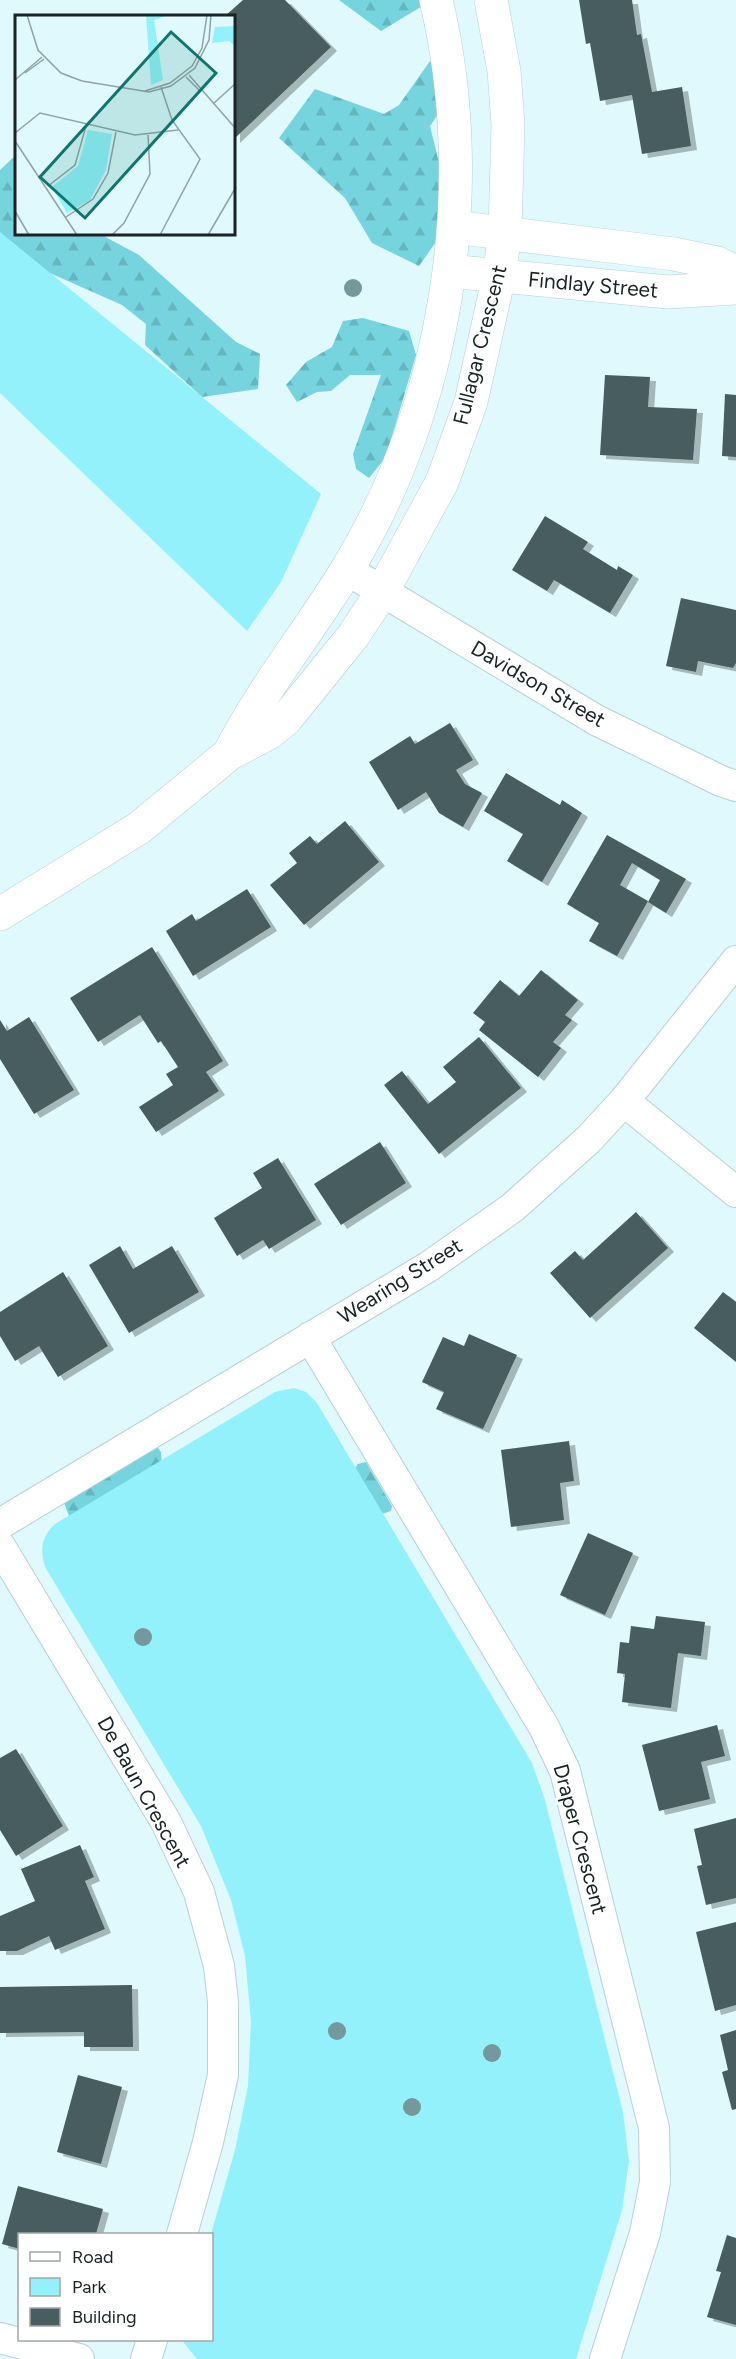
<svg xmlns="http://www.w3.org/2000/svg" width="736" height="2359" font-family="Figtree,sans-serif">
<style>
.forest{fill:url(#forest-firs)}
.park{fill:#92f1fb}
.building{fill:#475d5f;filter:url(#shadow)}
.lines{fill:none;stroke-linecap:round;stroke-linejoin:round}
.street-casing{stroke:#b8d0d3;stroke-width:32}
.secondary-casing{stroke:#b8d0d3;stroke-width:34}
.street{stroke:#fff;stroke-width:30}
.secondary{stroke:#fff;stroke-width:33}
.tree{fill:#74989c}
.labels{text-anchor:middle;stroke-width:6;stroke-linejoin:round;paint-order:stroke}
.street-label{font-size:21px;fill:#192324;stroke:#fff}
.inset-road{fill:none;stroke:#90a3a6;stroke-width:1.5}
.view{fill:#0f766e;fill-opacity:0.15;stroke:#0f766e;stroke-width:3}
.inset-edge{fill:none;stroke:#192324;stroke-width:3}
</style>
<defs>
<pattern id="forest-firs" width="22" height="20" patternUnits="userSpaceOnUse" patternTransform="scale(1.5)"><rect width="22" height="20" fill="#75d4de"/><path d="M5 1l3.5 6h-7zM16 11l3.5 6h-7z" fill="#65b6be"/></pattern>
<filter id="shadow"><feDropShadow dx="6" dy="4" stdDeviation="0" flood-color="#0004"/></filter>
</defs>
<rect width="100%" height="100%" fill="#dff9fc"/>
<path class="forest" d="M339 0H423L424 5 381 31Z
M430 61 445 81 442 108 430 126 440 167 438 239 419 266 372 243 345 198 279 138 315 89 384 114 399 105Z
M16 155V234H100L139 255 236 342 260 354 258 389 202 397 145 345 146 324 122 305 0 251V170Z
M363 318 409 331 416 355 386 457 369 478 356 469 353 454 381 375H350L331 391 317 392 297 402 286 385 306 362 332 347 343 321Z
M152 1440 161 1452 163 1479 83 1553 63 1500Z
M366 1462 392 1506 391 1511 367 1519 342 1486 358 1464Z"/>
<path class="park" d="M0 232 321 494 281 582 247 631 0 393Z
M294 1388 306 1392 317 1403 532 1763 545 1800 623 2112 629 2161 622 2210 576 2359H197L184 2343V2340H212L211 2234 235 2150 248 2086 251 2021 245 1956 231 1900 201 1826 45 1567C40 1548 41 1538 55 1524L275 1392Z"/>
<path class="building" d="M243 0H285L331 47 234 139V16H225Z
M579 0H632L637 35 641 34 652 92 682 87 691 146 642 154 632 95 600 101 590 43 586 44Z
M605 375 650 377 648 407 697 409 693 460 600 455Z
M725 394 736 395V457L722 456Z
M545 516 588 542 583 549 617 570 618 566 633 575 610 613 554 580 547 591 512 570Z
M681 598 736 610V663L733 668 698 661 696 672 666 666Z
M450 723 473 760 456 770 465 784 482 793 463 827 439 813 426 792 398 810 369 762 410 736 415 744Z
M506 773 560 805 562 800 582 813 542 882 507 861 523 834 484 811Z
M345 821 379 862 304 925 270 885 297 863 289 853 310 836 317 844Z
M607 835 686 879 666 913 648 902 660 880 632 863 620 885 648 901 617 956 589 941 599 923 567 904Z
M247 889 271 927 193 976 166 931 192 914 196 921Z
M152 947 223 1061 206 1072 219 1091 156 1132 139 1107 173 1085 166 1074 178 1067 161 1041 158 1043 140 1015 98 1042 70 998Z
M541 970 578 1000 565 1015 572 1020 553 1042 561 1048 538 1077 479 1030 485 1022 473 1013 500 980 519 996Z
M29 1017 74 1090 34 1114 0 1059V1020L7 1031Z
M479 1037 521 1088 439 1154 384 1085 402 1071 428 1104 456 1082 443 1067Z
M380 1142 406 1183 341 1225 314 1184Z
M278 1158 316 1220 269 1249 263 1240 237 1256 214 1218 262 1188 253 1173Z
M636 1212 668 1248 590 1318 550 1273 575 1251 583 1260Z
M120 1246 133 1269 172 1246 199 1292 129 1333 89 1265Z
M63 1272 108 1346 58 1377 39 1346 15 1361 0 1336V1312Z
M723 1292 736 1302V1362L694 1328Z
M469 1334 517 1355 483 1429 436 1409 444 1392 422 1382 443 1337 464 1346Z
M569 1441 574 1481 560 1483 564 1520 511 1527 501 1450Z
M588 1533 633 1553 605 1615 560 1595Z
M656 1616 705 1622 701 1656 678 1653 671 1708 622 1702 625 1674 617 1673 620 1642 629 1643 631 1626 654 1629Z
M717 1725 725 1756 701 1762 710 1799 659 1811 642 1745Z
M16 1749 63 1826 16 1856 0 1830V1758Z
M736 1818V1898L706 1905 697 1866 702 1865 694 1829Z
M80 1845 94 1877 85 1881 105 1929 55 1950 49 1936 17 1951H0V1916L35 1901 21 1869Z
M736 1922V2005L715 2011 696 1932Z
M132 1985 133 2047H84V2032L0 2033V1987Z
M736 2030V2109L732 2110 722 2072 728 2070 720 2035Z
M78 2075 122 2087 101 2164 57 2152Z
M18 2186 103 2209 96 2234H20V2249L2 2244Z
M727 2235 736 2238V2325L707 2317 721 2272 716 2271Z"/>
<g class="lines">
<g class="street-casing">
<path id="street" d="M347 570 596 720 721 781 736 786
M624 1101 736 1192
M310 1337 544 1727 565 1771 654 2128 655 2182 645 2233 605 2359
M0 1524 428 1267 512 1208 589 1139 624 1101 736 961
M0 1546 166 1822 199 1892 219 1966 223 2002V2075L208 2142 182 2234
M0 2338 79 2359
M146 2359 152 2340"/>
</g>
<g class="secondary-casing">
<path id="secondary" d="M454 227 674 254 717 263 736 272
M449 271 668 292 736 288
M229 754C262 689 308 633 346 571 447 407 481 187 436 0
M0 914 139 828 229 754 269 733 286 719 353 636 382 592 442 482 471 402 499 276 505 233 508 124 504 71 491 0"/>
</g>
<use href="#street" class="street"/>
<use href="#secondary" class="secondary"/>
</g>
<g class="tree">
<circle cx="353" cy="288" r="9"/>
<circle cx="143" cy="1637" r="9"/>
<circle cx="337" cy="2031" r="9"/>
<circle cx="492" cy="2053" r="9"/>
<circle cx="412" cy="2107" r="9"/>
</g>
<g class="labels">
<g class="street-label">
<text transform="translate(593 285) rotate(5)" y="7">Findlay Street</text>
<text transform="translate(480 345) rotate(-76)" y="7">Fullagar Crescent</text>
<text transform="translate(538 684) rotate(30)" y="7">Davidson Street</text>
<text transform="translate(400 1281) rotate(-32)" y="7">Wearing Street</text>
<text transform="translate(144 1792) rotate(61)" y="7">De Baun Crescent</text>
<text transform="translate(580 1839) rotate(75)" y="7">Draper Crescent</text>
</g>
</g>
<g transform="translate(15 15)">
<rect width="220" height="220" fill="#dff9fc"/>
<path d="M131 0H154L139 5 148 65 136 70ZM220 11V31L214 26 197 28 200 12ZM73 115 97 119 91 155 75 185 52 198 37 172 63 151Z" fill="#92f1fb"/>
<path class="inset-road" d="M12 0 23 35 46 58 67 66 134 77 156 71 180 53 194 25 196 0M10 58 29 44M174 60 221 114M171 62 185 76M0 65 27 42M130 76 155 68 177 51 187 33 192 0M198 89 221 68M0 118 25 98 120 120 163 115M0 126 62 220M33 171 60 150 71 111M0 196 14 220M51 202 78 184 93 158 101 117M97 220 109 208 135 159 133 120M145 220 185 144 157 105 146 72M193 220 221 172"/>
<path class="view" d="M156 17 201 58 70 203 25 162Z"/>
<rect width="220" height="220" class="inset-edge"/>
</g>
<rect x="18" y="2233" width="195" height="108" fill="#ffffff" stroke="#a3a7a7" stroke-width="1.5"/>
<rect x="30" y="2252" width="30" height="9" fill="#ffffff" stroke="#a3a7a7" stroke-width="1.5"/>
<text x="72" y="2263" font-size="18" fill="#192324">Road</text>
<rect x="30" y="2278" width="30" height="18" fill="#92f1fb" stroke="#a3a7a7" stroke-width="1.5"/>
<text x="72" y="2293" font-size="18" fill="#192324">Park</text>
<rect x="30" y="2308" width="30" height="18" fill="#475d5f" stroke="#a3a7a7" stroke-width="1.5"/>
<text x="72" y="2323" font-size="18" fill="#192324">Building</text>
</svg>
